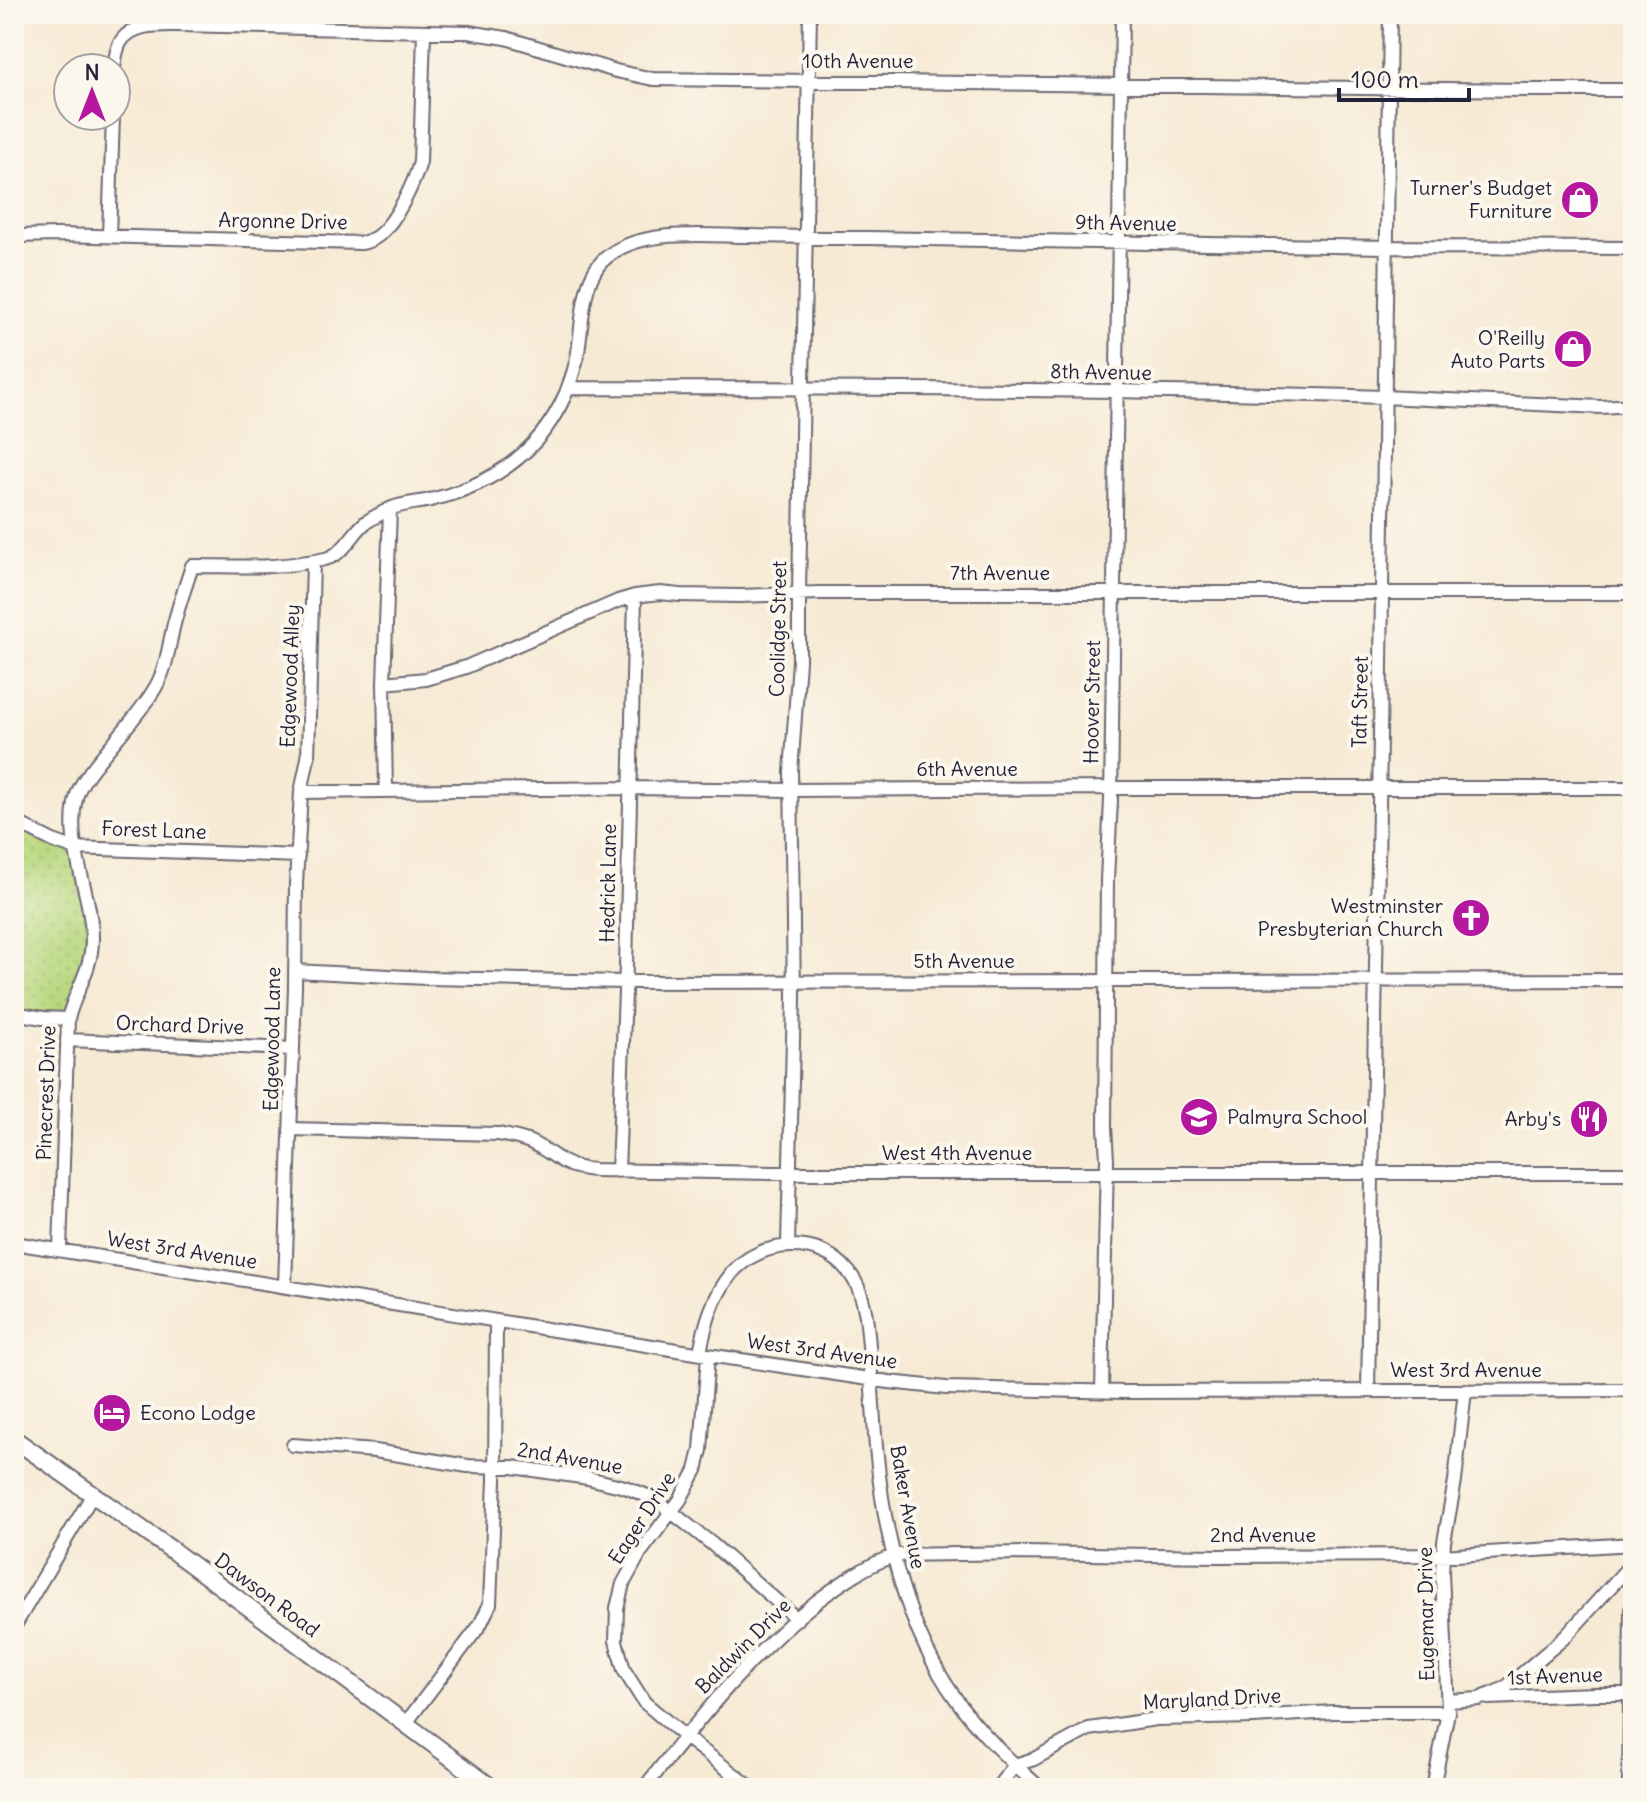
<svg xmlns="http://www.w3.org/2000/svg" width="1647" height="1802" font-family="Delius,sans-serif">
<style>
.grass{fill:url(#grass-dots);stroke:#6d7d5d;stroke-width:2}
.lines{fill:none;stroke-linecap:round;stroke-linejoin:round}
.minor-casing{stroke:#6d6871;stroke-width:16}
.major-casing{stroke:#6d6871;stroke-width:20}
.minor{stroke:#fff;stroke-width:12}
.major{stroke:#fff;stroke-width:16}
.labels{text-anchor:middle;stroke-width:8;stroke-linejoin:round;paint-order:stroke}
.street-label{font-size:20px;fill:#22223b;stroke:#fbf7ec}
.poi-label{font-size:20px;fill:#22223b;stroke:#fbf7ec;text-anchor:end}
</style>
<defs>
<pattern id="grass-dots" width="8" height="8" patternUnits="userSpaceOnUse" patternTransform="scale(2)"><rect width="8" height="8" fill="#b8d87f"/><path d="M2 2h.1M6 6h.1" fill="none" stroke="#9eb96f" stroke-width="1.8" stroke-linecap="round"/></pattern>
</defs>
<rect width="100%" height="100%" fill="#fbf7ec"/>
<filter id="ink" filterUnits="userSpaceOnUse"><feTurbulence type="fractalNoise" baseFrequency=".0125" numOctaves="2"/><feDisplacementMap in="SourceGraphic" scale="16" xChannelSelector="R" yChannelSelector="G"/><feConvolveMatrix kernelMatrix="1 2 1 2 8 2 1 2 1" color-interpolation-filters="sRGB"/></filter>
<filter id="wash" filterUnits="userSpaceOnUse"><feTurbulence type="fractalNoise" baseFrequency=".006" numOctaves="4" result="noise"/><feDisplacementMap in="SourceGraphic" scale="32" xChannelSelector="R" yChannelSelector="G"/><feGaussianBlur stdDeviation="1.8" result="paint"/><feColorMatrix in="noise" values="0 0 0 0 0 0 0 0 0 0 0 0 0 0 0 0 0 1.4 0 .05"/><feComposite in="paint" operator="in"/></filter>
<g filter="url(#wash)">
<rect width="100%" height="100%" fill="#f7ead5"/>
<path class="grass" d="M14 821 73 848 91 937 67 1019 14 1013Z"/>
</g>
<g filter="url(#ink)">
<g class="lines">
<g class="minor-casing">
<path id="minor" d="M114 68C115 60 116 50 120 43 131 23 159 25 179 25L468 32 506 38 616 71 653 79 1526 90H1633
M17 236 58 235 361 243C367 242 374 239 379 235 396 221 414 184 420 162L424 32
M109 236 113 116
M568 388C839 388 1111 389 1383 397 1456 400 1528 404 1601 407L1633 405
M384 683 426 679 466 667 618 601 635 596 660 593 680 595 740 596 820 593H1633
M386 791 384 683 390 509
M301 792 630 788 791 790 1110 788H1633
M14 821 53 841 73 848 298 856
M295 971 426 978 625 982 1633 980
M14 1013 43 1018 68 1019
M67 1040 292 1049
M290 1129 498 1134C511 1137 524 1138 536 1145 562 1159 563 1168 595 1170L775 1173H1633
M618 1171 626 966 635 596
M14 1243 708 1355 889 1382 946 1388 1125 1392 1633 1390
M788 1245 794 999 791 772 799 661V593L810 14
M60 1250 68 1019C75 990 92 971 92 939 92 891 63 843 77 795 80 784 89 773 96 764 114 741 136 718 152 693 167 671 168 648 174 624 179 604 186 585 192 566 231 566 269 569 307 562 315 561 324 560 331 557 346 550 353 533 365 523 373 517 384 512 392 508 405 503 420 503 434 499 493 484 541 451 566 393 571 380 576 366 578 352 583 322 581 276 608 256 643 228 706 236 749 236L1387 247 1633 248
M285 1286 295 987 296 884 301 792 308 758 313 561
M700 1353C705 1324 713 1296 732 1273 760 1239 820 1236 848 1271 859 1284 863 1300 866 1316 872 1363 872 1410 877 1457 885 1539 907 1631 956 1699 979 1732 1010 1761 1040 1788
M708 1355 701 1450 696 1470 680 1500 640 1553 623 1584 617 1608 616 1641 624 1670 644 1702 685 1737 752 1788
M1368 1390 1379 808 1390 14
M1102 1391 1107 1160 1105 1127 1107 880 1111 800 1122 14
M293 1445 375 1451 468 1466 513 1467 588 1478 625 1487 655 1499 712 1544 797 1619
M14 1627 93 1494
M1488 1698 1595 1694H1633
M1448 1701 1479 1699 1505 1688 1565 1637 1633 1562
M406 1723 480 1625 490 1604 495 1480 496 1322
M644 1788C697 1722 749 1655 816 1602 841 1583 866 1565 896 1555L1024 1553 1217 1556 1456 1555 1633 1544
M997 1788 1015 1765 1034 1759 1089 1729 1110 1726 1156 1719 1254 1717 1333 1712H1448
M1433 1788 1448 1712 1442 1572 1444 1542 1455 1481 1465 1390"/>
</g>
<g class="major-casing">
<path id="major" d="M14 1439 169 1548 492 1788
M1631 1788 1633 1610"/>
</g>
<use href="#minor" class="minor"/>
<use href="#major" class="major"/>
</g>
</g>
<defs>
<g id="shop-disc" transform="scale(2)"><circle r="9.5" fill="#b5179e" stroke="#fbf7ec"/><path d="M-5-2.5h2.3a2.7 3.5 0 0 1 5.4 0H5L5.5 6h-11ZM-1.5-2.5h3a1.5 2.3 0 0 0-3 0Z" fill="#fff"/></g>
<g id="church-disc" transform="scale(2)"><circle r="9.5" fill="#b5179e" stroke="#fbf7ec"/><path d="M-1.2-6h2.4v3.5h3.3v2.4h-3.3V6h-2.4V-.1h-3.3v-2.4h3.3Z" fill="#fff"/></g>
<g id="school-disc" transform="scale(2)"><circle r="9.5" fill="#b5179e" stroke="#fbf7ec"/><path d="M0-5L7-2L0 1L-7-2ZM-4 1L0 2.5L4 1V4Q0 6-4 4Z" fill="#fff"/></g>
<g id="restaurant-disc" transform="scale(2)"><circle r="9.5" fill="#b5179e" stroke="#fbf7ec"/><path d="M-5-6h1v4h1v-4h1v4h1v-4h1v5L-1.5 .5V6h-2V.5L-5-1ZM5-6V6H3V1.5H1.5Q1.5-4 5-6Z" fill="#fff"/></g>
<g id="hotel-disc" transform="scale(2)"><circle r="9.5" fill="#b5179e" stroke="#fbf7ec"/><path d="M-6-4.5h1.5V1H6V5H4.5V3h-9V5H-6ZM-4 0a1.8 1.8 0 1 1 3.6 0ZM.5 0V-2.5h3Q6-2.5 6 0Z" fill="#fff"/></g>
</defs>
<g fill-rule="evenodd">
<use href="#shop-disc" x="1580" y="200"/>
<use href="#shop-disc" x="1573" y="349"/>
<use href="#church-disc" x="1471" y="918"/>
<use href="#school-disc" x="1199" y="1117"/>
<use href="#restaurant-disc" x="1589" y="1119"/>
<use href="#hotel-disc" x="112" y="1413"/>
</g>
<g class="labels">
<g class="street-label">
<text x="858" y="68">10th Avenue</text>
<text transform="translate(283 221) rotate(1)" y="7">Argonne Drive</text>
<text transform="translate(1126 223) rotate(1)" y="7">9th Avenue</text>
<text transform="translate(1101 372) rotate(1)" y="7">8th Avenue</text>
<text x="1000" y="580">7th Avenue</text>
<text transform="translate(778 629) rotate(-89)" y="7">Coolidge Street</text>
<text transform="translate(290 676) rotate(-88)" y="7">Edgewood Alley</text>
<text transform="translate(1092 702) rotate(-89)" y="7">Hoover Street</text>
<text transform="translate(1360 702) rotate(-89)" y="7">Taft Street</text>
<text x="967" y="776">6th Avenue</text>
<text transform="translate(154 830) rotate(2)" y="7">Forest Lane</text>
<text transform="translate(608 883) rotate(-89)" y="7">Hedrick Lane</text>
<text x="964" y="968">5th Avenue</text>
<text transform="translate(180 1025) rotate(2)" y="7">Orchard Drive</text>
<text transform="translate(272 1039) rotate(-89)" y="7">Edgewood Lane</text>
<text transform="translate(46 1093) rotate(-88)" y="7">Pinecrest Drive</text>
<text x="957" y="1160">West 4th Avenue</text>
<text transform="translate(182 1250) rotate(9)" y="7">West 3rd Avenue</text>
<text transform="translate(822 1351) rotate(8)" y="7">West 3rd Avenue</text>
<text x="1466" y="1377">West 3rd Avenue</text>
<text transform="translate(570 1458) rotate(10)" y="7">2nd Avenue</text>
<text transform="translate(908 1507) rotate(80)" y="7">Baker Avenue</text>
<text transform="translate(642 1518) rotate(-57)" y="7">Eager Drive</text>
<text x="1263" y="1542">2nd Avenue</text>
<text transform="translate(267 1595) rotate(37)" y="7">Dawson Road</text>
<text transform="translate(1426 1614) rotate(-91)" y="7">Eugemar Drive</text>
<text transform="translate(743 1646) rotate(-45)" y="7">Baldwin Drive</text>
<text transform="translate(1555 1676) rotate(-2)" y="7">1st Avenue</text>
<text transform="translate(1212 1699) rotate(-3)" y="7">Maryland Drive</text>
</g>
<g class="poi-label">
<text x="1552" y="195">Turner's Budget<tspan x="1552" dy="23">Furniture</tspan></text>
<text x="1545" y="345">O'Reilly<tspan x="1545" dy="23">Auto Parts</tspan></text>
<text x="1443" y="913">Westminster<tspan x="1443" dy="23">Presbyterian Church</tspan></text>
<text x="1227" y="1124" text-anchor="start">Palmyra School</text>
<text x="1561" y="1126">Arby's</text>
<text x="140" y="1420" text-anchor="start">Econo Lodge</text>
</g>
</g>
<rect width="1647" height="1802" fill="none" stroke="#fbf7ec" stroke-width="48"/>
<g transform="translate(92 92)"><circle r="38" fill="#fbf7ec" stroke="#a4a2a5" stroke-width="2"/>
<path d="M0-6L14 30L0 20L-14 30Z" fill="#b5179e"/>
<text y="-12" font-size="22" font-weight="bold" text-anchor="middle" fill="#22223b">N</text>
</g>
<path d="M1339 88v12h130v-12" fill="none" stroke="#22223b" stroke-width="4"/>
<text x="1351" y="88" font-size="24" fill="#22223b" stroke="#fbf7ec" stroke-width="6" paint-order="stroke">100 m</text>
</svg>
